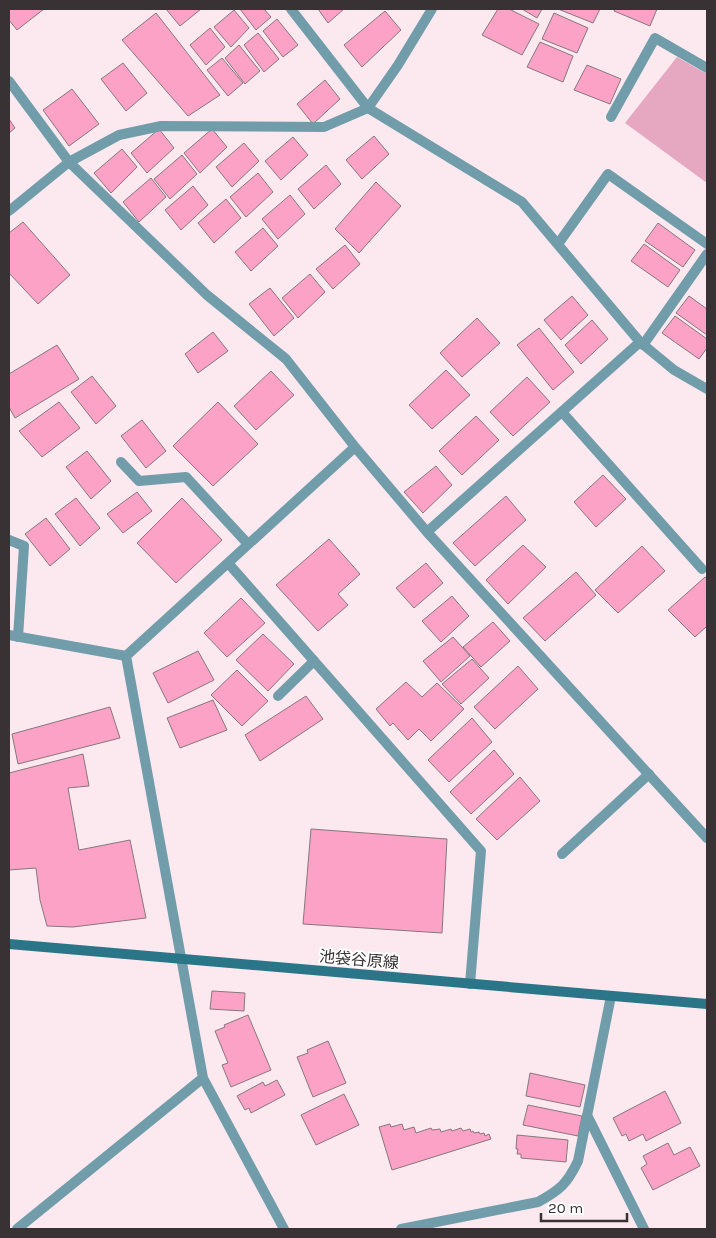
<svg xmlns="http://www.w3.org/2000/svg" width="716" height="1238" font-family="Karla,'Noto Sans JP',sans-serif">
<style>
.green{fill:#e6a8c0}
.building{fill:#fca2c6;stroke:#87777c}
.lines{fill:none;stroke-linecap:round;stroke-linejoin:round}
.service{stroke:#719dab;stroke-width:10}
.minor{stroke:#719dab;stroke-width:10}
.secondary{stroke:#2b7589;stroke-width:10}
.labels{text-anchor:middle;stroke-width:4;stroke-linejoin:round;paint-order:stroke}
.street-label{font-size:16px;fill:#393234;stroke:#fff}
</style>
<rect width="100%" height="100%" fill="#fbe9ef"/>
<path class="green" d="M677 57 707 74V183L625 123Z"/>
<path class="building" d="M9 9H44L17 30 9 20Z
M166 9H201L180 26Z
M240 9H264L271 17 256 30Z
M318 9H344L328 23Z
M498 9H509L539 24 522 55 482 35Z
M522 9H542L537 18Z
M558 9H600L593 23Z
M615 9H657L650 26 614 11Z
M234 10 249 28 231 47 214 27Z
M385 11 401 30 362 67 344 45Z
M156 13 220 95 188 116 122 40Z
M554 13 588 28 577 53 542 39Z
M277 19 298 45 283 57 263 31Z
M210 28 225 47 206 65 190 45Z
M258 33 279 59 264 72 244 45Z
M540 42 573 56 563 82 527 67Z
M239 45 260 71 245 84 225 58Z
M222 58 243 83 228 96 207 70Z
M123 63 147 93 126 111 101 79Z
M587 65 621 79 610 104 574 90Z
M325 80 340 99 313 124 297 104Z
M72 89 99 124 69 146 43 110Z
M9 119 15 128 9 133Z
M159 129 174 148 147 173 131 153Z
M212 129 227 147 200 173 184 153Z
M374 136 389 154 362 179 346 160Z
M293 137 308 155 281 180 265 161Z
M244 143 259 161 232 187 216 167Z
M122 149 137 167 111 193 94 173Z
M182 155 197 174 170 199 154 179Z
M326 165 341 184 314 209 298 189Z
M258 173 273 192 246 217 230 197Z
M151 178 166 197 139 222 123 202Z
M376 182 401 206 359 253 335 229Z
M193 186 208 205 181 230 165 210Z
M290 195 305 214 278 239 262 219Z
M226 199 241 218 214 243 198 223Z
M23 222 70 275 38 304 9 273V233Z
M658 223 695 250 683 267 645 241Z
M263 228 278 246 251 271 235 252Z
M644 244 680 270 668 287 631 261Z
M345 245 360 264 333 289 316 269Z
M310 274 325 292 298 318 282 298Z
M270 288 294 318 274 336 249 304Z
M572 296 588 315 561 340 544 320Z
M689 296 707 309V335L676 313Z
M675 316 707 339V348L699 359 662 333Z
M477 318 500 343 462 377 440 353Z
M592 320 608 339 581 364 565 345Z
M539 328 574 372 553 390 517 345Z
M213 332 228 351 198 373 185 354Z
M57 345 79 379 15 418 9 407V374Z
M446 370 470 395 432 429 409 405Z
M271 371 294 395 256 430 234 406Z
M92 376 116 406 96 424 71 392Z
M527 377 550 402 513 436 490 412Z
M59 402 80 428 42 457 19 431Z
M218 402 258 444 213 486 173 446Z
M476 416 499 440 462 475 439 451Z
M142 420 166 451 146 468 121 436Z
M87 451 111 481 91 499 66 467Z
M436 466 452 485 423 513 404 492Z
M603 475 626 499 596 527 574 502Z
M137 492 152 511 123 533 107 514Z
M506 496 526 520 475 566 453 543Z
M76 498 100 528 80 546 55 514Z
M182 498 222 540 176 583 137 543Z
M46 518 70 549 50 566 25 534Z
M329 539 360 574 338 594 348 605 318 631 276 585Z
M523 545 546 567 508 604 486 580Z
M642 546 665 571 618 613 595 590Z
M426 563 443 583 414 608 396 588Z
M576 572 596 595 545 641 523 618Z
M705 577 707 579V626L695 637 668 610Z
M452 596 469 616 441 642 422 621Z
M241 598 265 623 227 657 204 633Z
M493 622 510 641 481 667 463 647Z
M263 634 294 664 268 691 236 660Z
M453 637 470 656 441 682 423 661Z
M198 651 214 680 168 703 153 673Z
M472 659 489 678 461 704 442 684Z
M518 666 538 689 495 729 474 707Z
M237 670 268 701 242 726 211 695Z
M406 682 422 697 437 683 464 709 431 741 419 729 408 740 393 723 390 726 376 709Z
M306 696 323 719 260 761 245 735Z
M213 700 227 730 180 748 167 718Z
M110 707 120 738 18 764 12 734Z
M472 718 492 742 449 782 428 760Z
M494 750 514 774 471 814 450 792Z
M83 754 89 786 68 788 79 850 130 840 146 918 73 927 47 926 40 900 36 868 9 870V773Z
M520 777 540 801 497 840 476 819Z
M311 829 447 839 442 933 303 924Z
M212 991 245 993 244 1011 210 1009Z
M248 1015 271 1070 231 1087 222 1065 228 1063 215 1031 225 1027 224 1025Z
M328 1041 346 1083 313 1097 297 1057 308 1053 307 1050Z
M530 1073 585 1085 580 1107 526 1096Z
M277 1080 285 1095 251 1113 249 1108 245 1110 237 1096 263 1082 265 1086Z
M665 1091 681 1123 646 1141 643 1134 629 1141 626 1134 622 1136 613 1118Z
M344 1094 359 1125 316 1145 301 1115Z
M528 1105 582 1116 578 1136 523 1125Z
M390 1124 391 1127 402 1124 404 1130 414 1127 416 1133 431 1128 432 1130 440 1129 441 1132 451 1129 452 1131 461 1128 463 1131 470 1129 471 1132 473 1131 474 1133 479 1132 480 1134 484 1133 485 1136 489 1134 491 1139 392 1170 379 1127Z
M517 1135 568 1140 566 1162 521 1158V1154H517L518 1149H516Z
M668 1143 674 1155 690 1147 700 1166 653 1190 641 1168 647 1164 643 1156Z"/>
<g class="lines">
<path class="service" d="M558 244 608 174 707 244
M643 345 707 254
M562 412 702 569
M121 462 139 481 186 477 248 544
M9 540 24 546 18 637
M278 696 314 661
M562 854 649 774
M587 1115 644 1229
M401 1229 538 1202C560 1190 567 1184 578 1161L611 996"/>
<path class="minor" d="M291 9 368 108 522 202 640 342 674 370 707 389
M9 81 69 162 207 295 286 359 355 447 427 532 707 838
M611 117 655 38 707 68
M9 211 69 162 119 135 161 126 324 127 368 108 398 65 432 9
M427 532 640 342
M228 563 481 851 470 984
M9 635 126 656
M17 1229 203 1078
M284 1229 203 1078 126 656 355 447"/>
<path class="secondary" d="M9 944 707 1004"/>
</g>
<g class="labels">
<g class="street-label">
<text transform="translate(359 959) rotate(5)" y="6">池袋谷原線</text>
</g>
</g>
<rect width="716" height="1238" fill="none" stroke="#393234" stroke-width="20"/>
<path d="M541 1213v8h86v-8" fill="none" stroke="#393234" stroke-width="2.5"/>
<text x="548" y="1213" font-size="15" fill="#393234" stroke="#ffffff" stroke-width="4" paint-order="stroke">20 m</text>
</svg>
